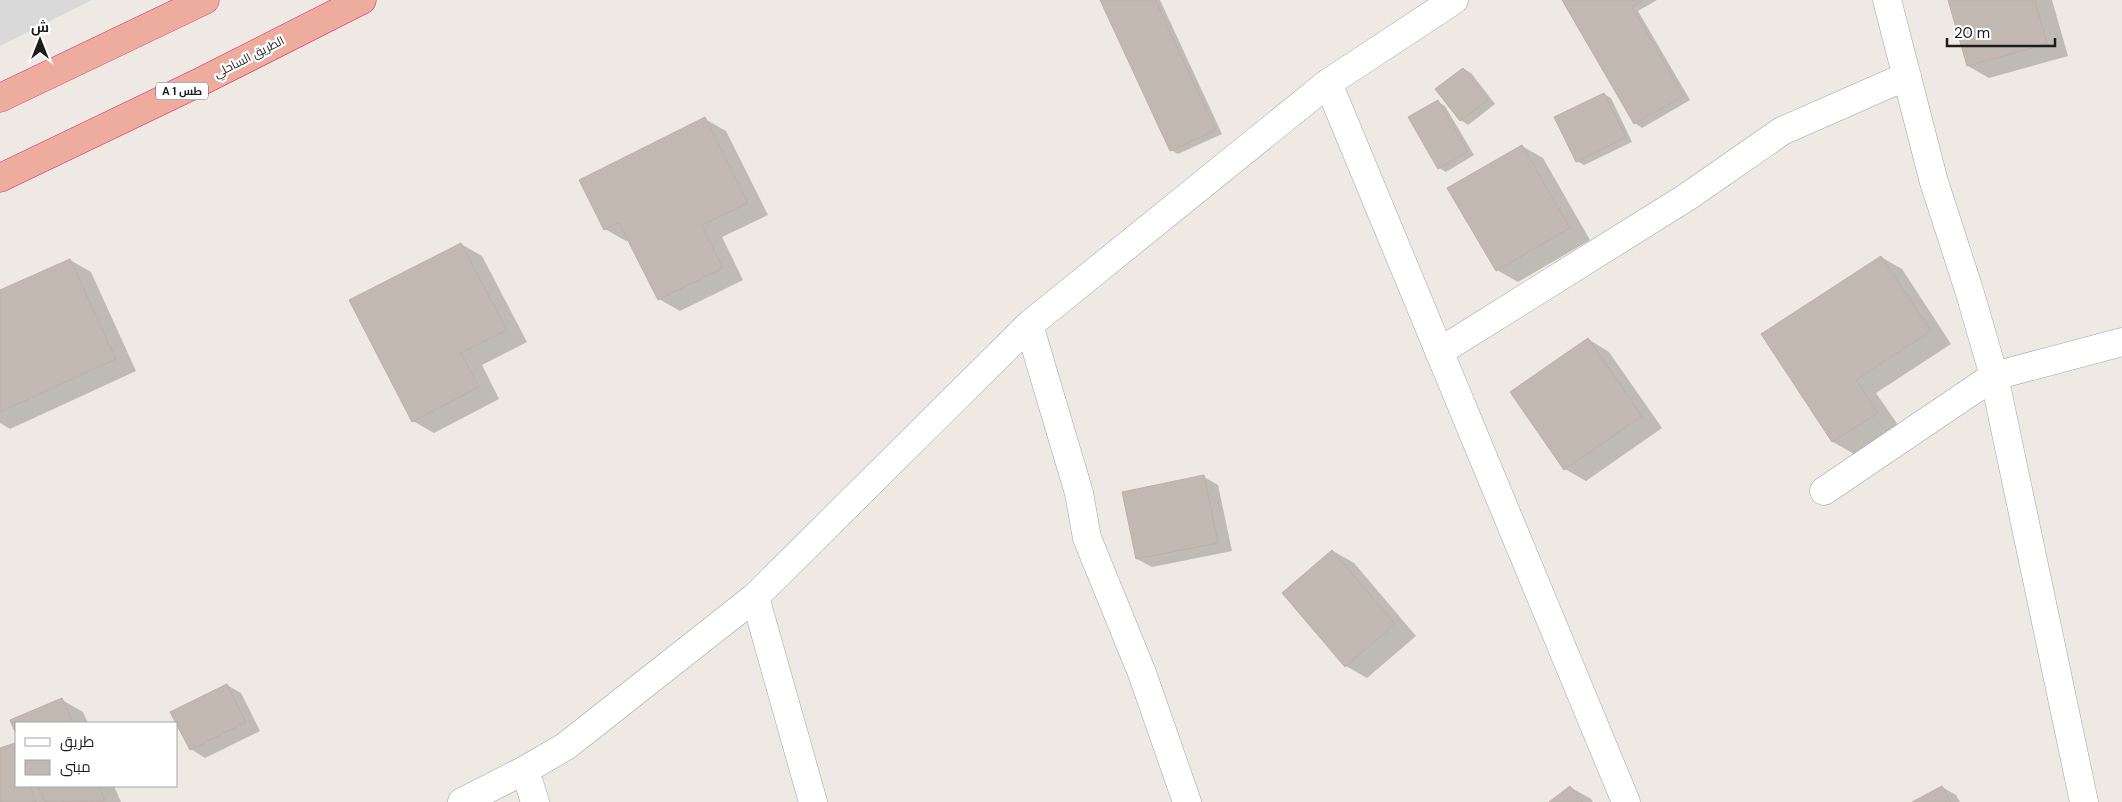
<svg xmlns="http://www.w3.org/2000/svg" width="2122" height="802" font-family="'DM Sans',Cairo,sans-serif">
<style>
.residential{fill:#dad9d9}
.shadow{fill:#0003}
.building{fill:#c2b8b2;stroke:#bfafa5}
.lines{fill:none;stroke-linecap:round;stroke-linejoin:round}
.minor-casing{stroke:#a3a3a3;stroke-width:29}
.trunk-casing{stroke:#d3286c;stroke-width:29}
.minor{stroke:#fff;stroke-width:28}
.trunk{stroke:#eeac9e;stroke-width:28}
.labels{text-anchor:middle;stroke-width:4.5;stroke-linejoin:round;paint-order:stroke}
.shield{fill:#fff;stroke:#606060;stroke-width:1}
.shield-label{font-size:11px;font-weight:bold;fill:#1c1c1c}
.street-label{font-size:12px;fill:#1c1c1c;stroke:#fff}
</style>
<rect width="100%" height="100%" fill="#eee9e2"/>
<path class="residential" d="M0 0H92L0 46Z"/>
<path class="shadow" d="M1101 0H1160L1222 134 1178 154 1171 150Z
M1563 0H1657L1638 11 1690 100 1642 128 1635 123Z
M1949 0H2052L2068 56 1989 78 1968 66Z
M1464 69 1471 73 1495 104 1468 125 1461 120 1437 89Z
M1604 94 1611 98 1632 142 1584 165 1577 161Z
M1438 102 1445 106 1474 155 1446 172 1439 168Z
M705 119 726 131 768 215 722 237 743 280 680 311 659 299 629 240 626 241 605 229Z
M1522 146 1543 158 1590 240 1518 282 1497 270Z
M461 244 482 256 527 342 482 365 499 399 434 433 413 421Z
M1881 257 1902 269 1951 344 1876 393 1898 425 1854 454 1833 442Z
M70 260 91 272 136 371 10 429 0 423V292Z
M1588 339 1609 352 1662 428 1586 481 1565 469Z
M1204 477 1218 485 1232 551 1152 567 1137 559Z
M1333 551 1354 563 1416 636 1367 678 1346 666Z
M227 685 241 693 260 731 205 758 191 749Z
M62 700 83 712 88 723H16V730L12 721Z
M15 744 16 786H114L121 802H0V749Z
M1570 787 1591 799 1593 802H1551Z
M1942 787 1956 795 1960 802H1915Z"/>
<path class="building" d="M1100 0H1155L1216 130 1170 151Z
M1562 0H1643L1632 7 1684 96 1634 124Z
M1948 0H2035L2047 44 1967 66Z
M1463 68 1488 100 1460 121 1435 89Z
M1604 93 1626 137 1576 162 1554 117Z
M1438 100 1468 151 1438 169 1408 117Z
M705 117 748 203 702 225 723 268 658 300 619 223 604 230 579 180Z
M1522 145 1570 228 1496 271 1447 188Z
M461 243 507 330 461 353 479 387 412 422 349 300Z
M1881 256 1931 331 1856 380 1878 413 1832 442 1761 334Z
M70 259 116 359 0 412V290Z
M1588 338 1642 416 1564 470 1510 392Z
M1204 475 1218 543 1136 559 1122 492Z
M1332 550 1395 624 1345 667 1282 593Z
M227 684 246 722 190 750 170 712Z
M62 698 73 723H16V734L10 720Z
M15 743 16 786H30L36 802H0V748Z
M38 786H99L105 801 45 802Z
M1570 786 1583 802H1549Z
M1942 786 1951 802H1912Z"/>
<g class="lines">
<g class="minor-casing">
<path id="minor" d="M1887 0 1934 182 1969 290 1994 376 2122 342
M1328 83 1626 802
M1029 325 1079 493 1087 538 1142 673 1187 802
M1439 352 1687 197 1782 131 1907 76
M1824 491 1994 376 2084 802
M755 597 813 802
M525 770 535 802
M462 802 525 770 566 746 755 597 1029 325 1328 83 1454 0"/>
</g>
<g class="trunk-casing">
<path id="trunk" d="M0 98 205 0
M0 178 200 82 362 0"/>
</g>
<use href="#minor" class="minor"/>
<use href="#trunk" class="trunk"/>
</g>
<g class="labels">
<rect class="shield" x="156" y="82.5" width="52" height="17" rx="4"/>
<g class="shield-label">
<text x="182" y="95">A 1 طس</text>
</g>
<g class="street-label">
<text transform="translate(249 57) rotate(-27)" y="4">الطريق الساحلي</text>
</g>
</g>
<rect x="15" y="722" width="162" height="65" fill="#ffffff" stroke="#a4a4a4"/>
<rect x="25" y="738" width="25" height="8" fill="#ffffff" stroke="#a4a4a4"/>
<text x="60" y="747" font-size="15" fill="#1c1c1c">طريق</text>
<rect x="25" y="760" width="25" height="15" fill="#c2b8b2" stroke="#a4a4a4"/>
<text x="60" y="772" font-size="15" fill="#1c1c1c">مبنى</text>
<g transform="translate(40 40)" stroke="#ffffff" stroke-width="4" paint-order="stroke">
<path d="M0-4L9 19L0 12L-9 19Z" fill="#1c1c1c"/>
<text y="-8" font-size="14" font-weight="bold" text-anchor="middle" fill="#1c1c1c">ش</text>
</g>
<path d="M1947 38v8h108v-8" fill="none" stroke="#1c1c1c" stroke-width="2.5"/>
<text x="1954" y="38" font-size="15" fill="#1c1c1c" stroke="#ffffff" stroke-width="4" paint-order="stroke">20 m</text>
</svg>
